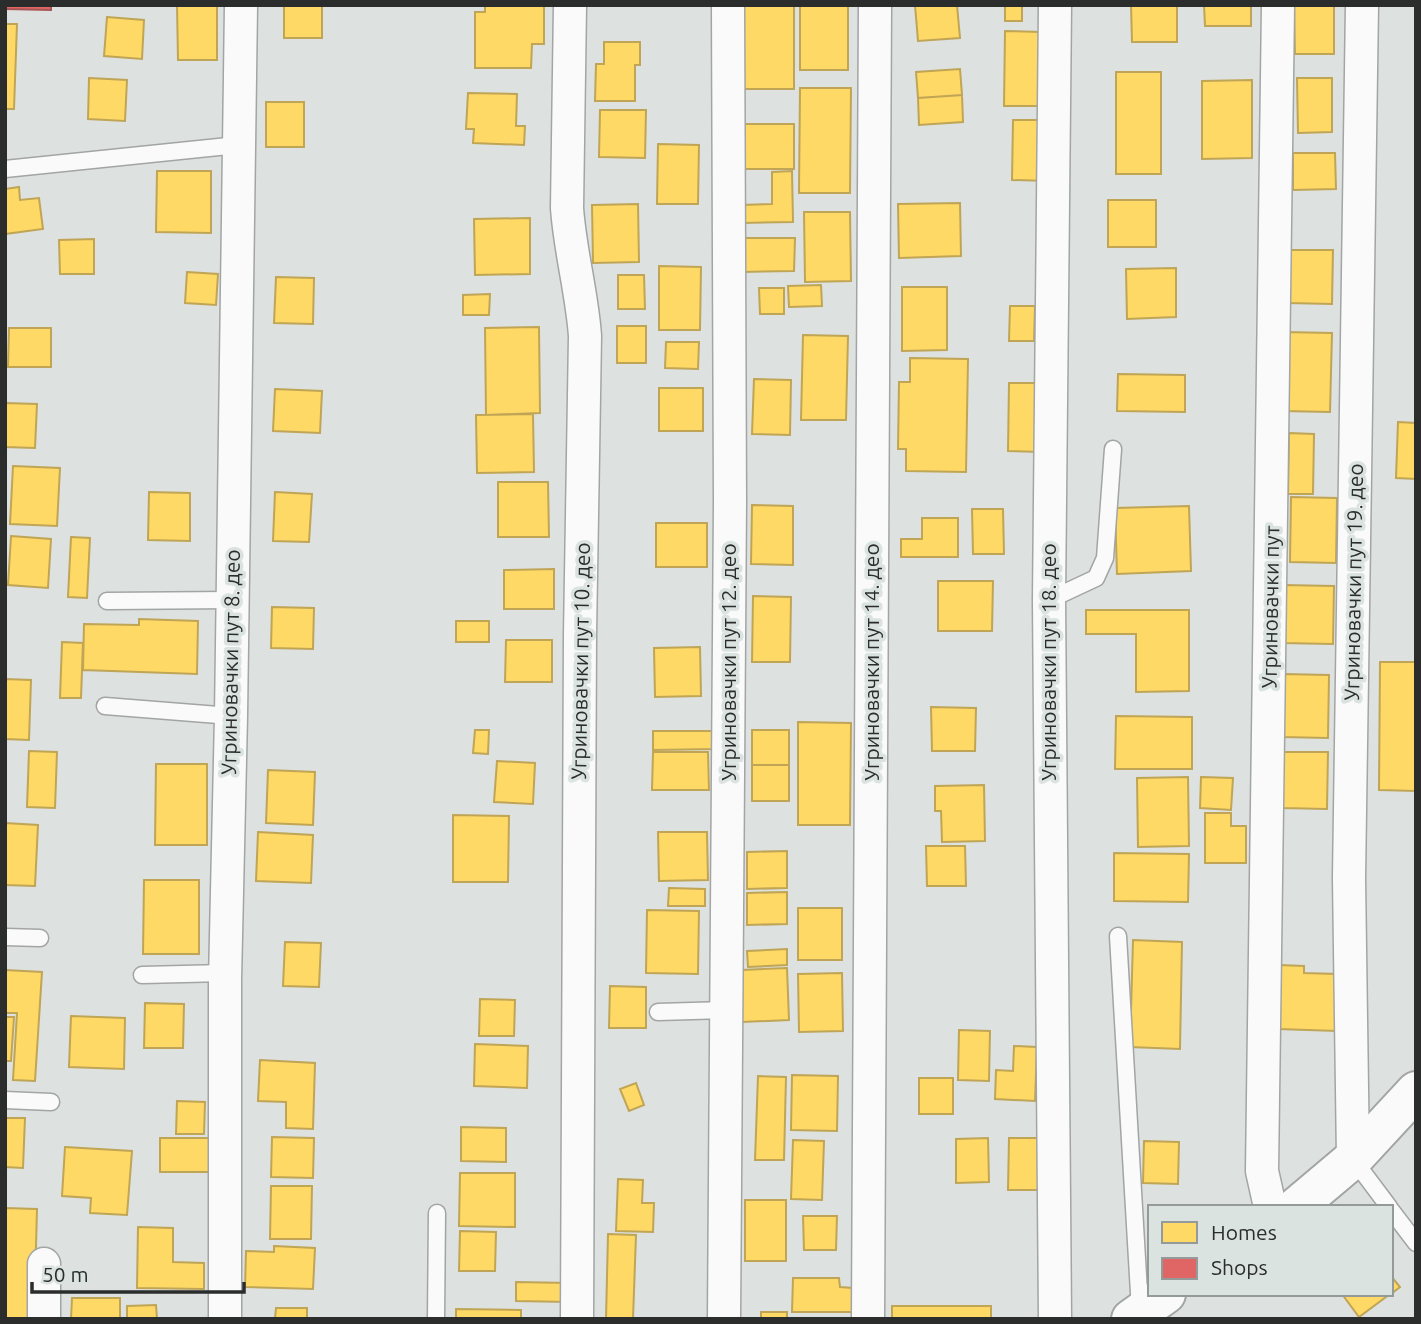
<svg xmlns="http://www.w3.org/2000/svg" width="1421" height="1324" font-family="Ubuntu,sans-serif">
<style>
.homes{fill:#ffd966;stroke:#bfa555;stroke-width:2}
.shops{fill:#e06666;stroke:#a95555;stroke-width:2}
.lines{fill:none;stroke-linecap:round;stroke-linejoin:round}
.lane-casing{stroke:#a2a5a4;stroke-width:19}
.street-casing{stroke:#a2a5a4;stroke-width:35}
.secondary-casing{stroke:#a2a5a4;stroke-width:42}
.lane{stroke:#fafafa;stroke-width:16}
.street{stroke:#fafafa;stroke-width:32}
.secondary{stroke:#fafafa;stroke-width:38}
.labels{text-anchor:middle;stroke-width:7;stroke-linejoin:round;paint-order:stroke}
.street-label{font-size:21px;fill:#2a2d2c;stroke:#dbe3e1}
</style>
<rect width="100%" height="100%" fill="#dde1e0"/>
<path class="homes" d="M177 5H217V60H178Z
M284 5H322V38H284Z
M485 5H544V44H532L531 68H475V12H485Z
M742 5H794V89H742Z
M800 5H848V70H800Z
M915 5H957L960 38 918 41Z
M1005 5H1022V21H1005Z
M1131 5H1177V42H1132Z
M1204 5H1251V26H1205Z
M1294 5H1334V54H1295Z
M107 17 144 20 142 59 104 56Z
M5 24H17L14 109H5Z
M1005 31 1041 32 1040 106H1004Z
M604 42H640V65H635V101H595L596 64H604Z
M960 69 962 95 918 98 916 72Z
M1116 72H1161V174H1116Z
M89 78 127 80 125 121 88 119Z
M1297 78H1332V132L1298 133Z
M1252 80V158L1202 159V81Z
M800 88H851L850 193H799Z
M468 93 517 94 516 126H525L524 145 473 143 474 129H466Z
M962 95 963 122 919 125 918 98Z
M266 102H304V147H266Z
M600 110H646L645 158 599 157Z
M1013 120H1049L1048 181 1012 180Z
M742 124H794V169H742Z
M658 144 699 145 698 204H657Z
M1293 153H1335L1336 189 1293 190Z
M157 171H211V233L156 232Z
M792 171 793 222 742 223 741 205 772 204V172Z
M19 187 20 200 39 198 43 229 5 234V189Z
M1108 200H1156V247H1108Z
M960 203 961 256 899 258 898 204Z
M638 204 639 262 593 263 592 205Z
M804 212H850L851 281 805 282Z
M530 218V274L475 275 474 219Z
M741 238H795L794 271 742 272Z
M94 239V274H60L59 240Z
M1289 250H1333L1332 304 1288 303Z
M659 266 701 267 700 330H659Z
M1176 268V317L1127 319 1126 269Z
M187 272 218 274 216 305 185 303Z
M618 275H644L645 309H618Z
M276 277 314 278 313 324 274 323Z
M821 285 822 306 789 307 788 286Z
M902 287H947V350L902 351Z
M759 288H784V314H760Z
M490 294 489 315H463V295Z
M1010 306H1035L1034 341H1009Z
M617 326H646V363H617Z
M539 327 540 413 486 415 485 328Z
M9 328H51V367H8Z
M1284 332 1332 333 1330 412 1283 411Z
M803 335 848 336 846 420H801Z
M666 342H699L698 369 665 368Z
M910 358 968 359 966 472 906 471V449H898L899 382H910Z
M1118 374 1185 375V412L1117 411Z
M754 379 791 380 790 435 752 434Z
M1009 383H1043L1042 452 1008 451Z
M659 388H703V431H659Z
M275 389 322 391 320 433 273 431Z
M5 403 37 404 35 448 5 447Z
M533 414 534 472 477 473 476 415Z
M1398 422 1416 423V479L1396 478Z
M1289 433 1314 434 1313 494H1288Z
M13 466 60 468 57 526 10 524Z
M498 482H548L549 537H498Z
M149 492 190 493V541L148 540Z
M275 492 312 494 309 542 273 541Z
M1291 497 1337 498 1336 563 1290 562Z
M752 505 793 506V565L751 564Z
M1189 506 1191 571 1117 574 1115 508Z
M972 509H1003L1004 554H973Z
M922 518H958V557H901V539H922Z
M656 523H707V567H656Z
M11 536 51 539 48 588 8 585Z
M71 537 90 538 87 598 68 597Z
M554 569V609H504V570Z
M938 581H993L992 631H938Z
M1283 585 1334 586 1333 644 1281 643Z
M753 596 791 597 790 662H752Z
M272 607 314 608 313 649 271 648Z
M1086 610H1189V691L1136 692V634H1086Z
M139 619 198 621 197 674 83 670 84 624 139 625Z
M456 621H489V642H456Z
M506 640H552V682H505Z
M62 642 83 643 81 698H60Z
M700 647 701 696 655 697 654 648Z
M1380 662H1416V791L1379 790Z
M1283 674 1329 675 1328 738 1282 737Z
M5 679 31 680 29 740 5 739Z
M931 707 976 708 975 751H932Z
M1116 716 1192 717V769H1115Z
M798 722 851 723 850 825H798Z
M475 730H489L488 754 473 753Z
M752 730H789V765H752Z
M653 731H717V749L653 750Z
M29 751 57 752 55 808 27 807Z
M653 752H708L709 790H652Z
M1282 752H1328L1327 809 1281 808Z
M497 761 535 763 533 804 494 802Z
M156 764H207V845H155Z
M752 765H789V801H752Z
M268 770 315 772 313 825 266 823Z
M1188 777 1189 846 1138 847 1137 778Z
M1201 777 1233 778 1231 810 1200 808Z
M984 785 985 841 942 842 941 811H935V786Z
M1205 813H1231V826H1246V863H1205Z
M453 815 509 816 508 882H453Z
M5 823 38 825 35 886 5 885Z
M258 832 313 835 311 883 256 881Z
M658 832H707L708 880 659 881Z
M926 846H965L966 886H927Z
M787 851V888L747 889V852Z
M1114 853 1189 854 1188 902 1114 901Z
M144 880H199V954H143Z
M669 888 705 889V906H668Z
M787 892V924L747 925V893Z
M798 908H842V960H798Z
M647 910 699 911 698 974 646 973Z
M1133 940 1182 942 1180 1049 1130 1047Z
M285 942 321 943 319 987 283 986Z
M787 949V965L748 967 747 951Z
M1279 965 1304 966V973L1338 974 1337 1031 1278 1029Z
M787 968 789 1020 742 1022 741 970Z
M5 970 42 972 35 1081 13 1080 17 1013H5Z
M842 973 843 1031 799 1032 798 974Z
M610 986 646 987V1028H609Z
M480 999 515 1000 514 1036H479Z
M145 1003 184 1004 183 1048H144Z
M71 1016 125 1018 124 1069 69 1067Z
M5 1017H14L11 1061H5Z
M959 1030 990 1031 989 1081 958 1080Z
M475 1044 528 1046 527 1088 474 1086Z
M1014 1046 1037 1047 1035 1101 995 1099 996 1070 1013 1071Z
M260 1060 315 1063 313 1129 286 1128V1102L258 1101Z
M792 1075 838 1076 837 1131 791 1130Z
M758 1076 786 1077 784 1160H755Z
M919 1078H953V1114H919Z
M636 1083 644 1105 629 1111 620 1089Z
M177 1101 205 1102 204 1134H176Z
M5 1118H25L23 1168 5 1167Z
M461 1127 506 1128V1162L461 1161Z
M272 1137 314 1138 313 1178 271 1177Z
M160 1138H210V1172H160Z
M988 1138 989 1182 956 1183V1139Z
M1009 1138H1041V1190H1008Z
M793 1140 824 1141 822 1200 791 1199Z
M1144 1141 1179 1142 1178 1184 1143 1183Z
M65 1147 132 1151 127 1215 90 1213 91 1198 62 1196Z
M460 1173H515V1227L459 1226Z
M618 1179 643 1180 642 1203H654L653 1232 616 1231Z
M271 1186H312L311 1239H270Z
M745 1200H786V1261H745Z
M5 1208 37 1209 34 1319H5Z
M803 1216H837L836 1250H804Z
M138 1227 173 1228V1262L204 1263V1289L137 1288Z
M460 1231 496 1232 495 1271H459Z
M608 1234 636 1235 633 1319H606Z
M274 1246 315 1248 313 1289 245 1287 246 1251 274 1252Z
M1391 1276 1400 1287 1391 1294Z
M793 1278H839L840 1287 853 1288V1312H792Z
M516 1282 570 1283V1302L516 1301Z
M1342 1294H1390L1359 1317Z
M72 1298H120V1319H71Z
M156 1305 157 1319H127V1306Z
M892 1306H991V1319H892Z
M276 1308H307V1319H275Z
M456 1309 521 1310V1319H456Z
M761 1312H787V1319H761Z"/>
<path class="shops" d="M5 5H51V10L5 9Z"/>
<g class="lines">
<g class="lane-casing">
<path id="lane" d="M5 169 238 145
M1049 600 1096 578 1105 558 1113 449
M107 601 232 600
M105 706 231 716
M1118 936 1140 1310
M5 937 40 938
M142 975 225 973
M658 1012 726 1010
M5 1100 51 1102
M1353 1159 1389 1207
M1391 1210 1416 1243
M436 1319 437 1213"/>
</g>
<g class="street-casing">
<path id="street" d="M570 5 567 208C570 251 582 293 585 336L580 635 577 1319
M1353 1159 1349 878 1362 5
M1270 1207 1262 1171 1278 5
M44 1319V1264
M225 1319V980L231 716 241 5
M724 1319 730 502 728 5
M868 1319 875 5
M1055 1319 1049 600 1055 5"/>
</g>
<g class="secondary-casing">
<path id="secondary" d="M1296 1207 1353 1159 1416 1091
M1131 1319 1166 1294"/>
</g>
<use href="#lane" class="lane"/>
<use href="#street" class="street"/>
<use href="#secondary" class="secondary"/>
</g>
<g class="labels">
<g class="street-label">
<text transform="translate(1354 582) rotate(-89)" y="7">Угриновачки пут 19. део</text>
<text transform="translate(1271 607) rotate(-89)" y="7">Угриновачки пут</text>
<text transform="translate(581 661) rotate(-89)" y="7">Угриновачки пут 10. део</text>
<text transform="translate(231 662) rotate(-89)" y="7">Угриновачки пут 8. део</text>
<text transform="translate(729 662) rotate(-90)" y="7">Угриновачки пут 12. део</text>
<text transform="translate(872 662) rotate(-90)" y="7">Угриновачки пут 14. део</text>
<text transform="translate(1049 662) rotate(-90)" y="7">Угриновачки пут 18. део</text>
</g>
</g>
<rect width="1421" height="1324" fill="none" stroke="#2a2d2c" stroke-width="14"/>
<rect x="1148" y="1205" width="245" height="91" fill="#dbe3e1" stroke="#949a99" stroke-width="2"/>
<rect x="1162" y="1222" width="35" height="21" fill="#ffd966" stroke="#949a99" stroke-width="2"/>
<text x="1211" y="1240" font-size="21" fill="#2a2d2c">Homes</text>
<rect x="1162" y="1258" width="35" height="21" fill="#e06666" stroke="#949a99" stroke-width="2"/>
<text x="1211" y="1275" font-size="21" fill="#2a2d2c">Shops</text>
<path d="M32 1282v10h212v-10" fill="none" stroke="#2a2d2c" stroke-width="3.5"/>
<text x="42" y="1282" font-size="21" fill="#2a2d2c" stroke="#dbe3e1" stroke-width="5" paint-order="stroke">50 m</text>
</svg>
